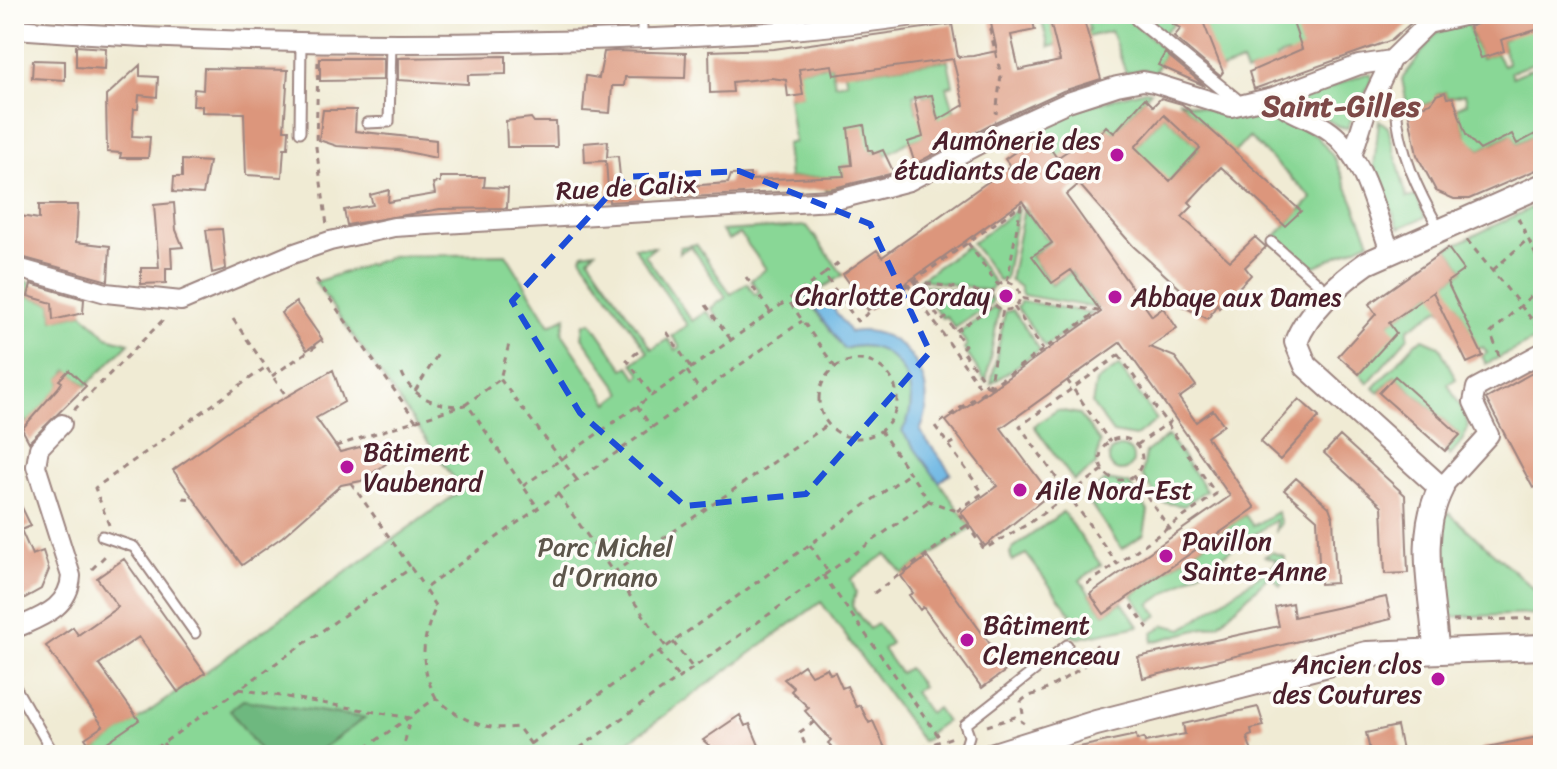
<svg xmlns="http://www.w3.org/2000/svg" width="1557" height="769" font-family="Sriracha,sans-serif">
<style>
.green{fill:#89d796;stroke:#6a7b60;stroke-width:2;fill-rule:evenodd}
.forest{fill:#6eb87f;stroke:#5c6c55;stroke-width:2}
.water{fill:#69b5e3;stroke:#5a6a87;stroke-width:2}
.building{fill:#dc967c;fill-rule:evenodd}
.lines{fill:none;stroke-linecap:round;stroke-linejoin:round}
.service-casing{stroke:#9d8580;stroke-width:13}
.pedestrian-casing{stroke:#9d8580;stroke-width:16}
.minor-casing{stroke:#9d8580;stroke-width:22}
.tertiary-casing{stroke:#9d8580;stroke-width:26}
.secondary-casing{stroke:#9d8580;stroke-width:28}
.path{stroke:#9d8580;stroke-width:3;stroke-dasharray:6 6;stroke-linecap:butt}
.service{stroke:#fff;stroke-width:9}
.pedestrian{stroke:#fff;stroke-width:12}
.minor{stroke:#fff;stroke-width:18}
.tertiary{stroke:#fff;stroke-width:22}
.secondary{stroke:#fff;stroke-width:24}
.marked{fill:none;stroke:#1d4ed8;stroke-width:6;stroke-dasharray:16 10;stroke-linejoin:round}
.poi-dot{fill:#b5179e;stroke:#fdfcf7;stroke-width:3}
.labels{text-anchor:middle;stroke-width:7;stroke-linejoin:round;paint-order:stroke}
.poi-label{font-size:26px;fill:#4a1f2b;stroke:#fdfcf7;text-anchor:start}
.street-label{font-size:26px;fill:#4a1f2b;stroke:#fdfcf7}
.park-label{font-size:26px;fill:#5d564b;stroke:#fdfcf7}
.quarter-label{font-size:30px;font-weight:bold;fill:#7d4947;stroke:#fdfcf7}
</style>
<rect width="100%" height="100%" fill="#fdfcf7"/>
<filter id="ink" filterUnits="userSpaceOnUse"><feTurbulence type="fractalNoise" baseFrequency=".0125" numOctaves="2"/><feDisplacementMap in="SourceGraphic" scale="16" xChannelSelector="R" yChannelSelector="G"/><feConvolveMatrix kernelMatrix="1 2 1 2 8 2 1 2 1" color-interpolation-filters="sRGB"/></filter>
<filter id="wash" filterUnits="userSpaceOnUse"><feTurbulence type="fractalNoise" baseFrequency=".006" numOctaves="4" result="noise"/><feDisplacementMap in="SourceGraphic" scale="32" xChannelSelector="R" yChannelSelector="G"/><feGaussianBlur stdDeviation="1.8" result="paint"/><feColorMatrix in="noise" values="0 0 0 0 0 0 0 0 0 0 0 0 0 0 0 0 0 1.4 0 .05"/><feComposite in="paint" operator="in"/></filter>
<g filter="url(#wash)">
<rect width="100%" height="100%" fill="#f0ebd4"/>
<path class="green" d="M1040 14H1061L1049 17 1055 38 1089 31 1087 19 1083 20 1082 14H1130L1133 23 1166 51 1154 73 1143 69 1126 73 1111 31 1049 47Z
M1140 14H1229L1234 26 1241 23 1239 14H1290L1333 21 1290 62 1287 54 1276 58 1277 63 1246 73 1242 62 1220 70 1200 16 1173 24 1163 34Z
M1530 22 1541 60 1511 72 1513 77 1543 63V139L1539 132 1517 144 1511 134 1480 150 1467 138 1456 108 1467 103 1465 94 1447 98 1445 92 1436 95V101L1408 110 1402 79 1437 32 1467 23 1481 58 1496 53 1503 65 1508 63 1501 40 1507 38 1505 30Z
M841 58 855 72 948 60 953 85 947 87 959 126 908 142 886 155 883 150 873 154 871 150 859 152 853 165 843 166 846 189 826 192 825 177 789 178 786 144 794 142 788 97 802 95 797 69 831 65 835 84 847 82ZM922 92 923 96 932 95 938 122 917 112 913 95Z
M1365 74H1371V81L1347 128 1337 126 1298 100Z
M1145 90 1151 91 1114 133 1106 127 1092 142 1091 150C1071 141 1064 152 1065 170L1035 128 1073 110Z
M1178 100 1232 118 1284 119 1316 135 1335 159 1370 241 1311 268 1276 236 1312 198 1249 137 1234 153Z
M1164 115 1200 148 1168 183 1132 150Z
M1379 120 1388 127 1407 198 1416 196 1425 217 1399 228 1374 166Z
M1543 202V336L1486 364 1482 356 1487 353 1483 347 1479 349 1457 304 1442 311 1440 308 1408 329V337L1368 383 1359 374 1389 323 1464 270 1448 248Z
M1024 208 1049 242 1031 256 1052 285 1071 272 1097 308 1022 295 1020 287 1010 280Z
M1018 209 1005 280 999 281 972 243Z
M807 226 843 275 807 298 844 349C896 333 926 388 903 432L972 528 903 574 886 554 851 579 856 593 852 606 869 629 877 624 891 643 883 649 900 673 908 668 922 686 914 692 929 713 937 708 946 721 930 732 928 739 922 741 821 602 610 755H88L462 490 315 282 394 256 506 254 550 325 566 317 562 333 609 403 622 393 582 337 584 324 591 322 624 369 629 366 637 378 641 374 633 363 648 352 581 257 583 253 595 251 589 258 652 349 668 339 676 350 680 347 672 336 687 325 634 247H655L645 255 692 321 707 311 716 322 719 319 711 308 726 297 691 246 679 253 680 247 696 244 731 294 747 283 755 295 759 291 751 280 766 269 740 234 729 240 721 231Z
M967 246 995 284 990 291 920 279Z
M14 278 31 283 28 296 52 303 53 320 83 313 107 337 129 343 86 386 68 370 60 380 62 382 59 388 27 424 14 408Z
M918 284 990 296 992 303 955 328 946 316 942 318Z
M1021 301 1093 313 1045 347 1017 307Z
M995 307 999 310 986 382 964 349 967 345 959 333Z
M1013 310 1040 350 991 384 1005 312Z
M1423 339 1439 346 1456 379 1448 384C1466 420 1480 423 1450 456L1445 451 1459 434 1395 376 1379 393 1374 388 1415 343Z
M1119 366 1157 420 1135 437 1113 433 1092 404 1096 382Z
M1057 410 1079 414 1100 442 1096 465 1074 481 1034 426Z
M1168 436 1206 490 1184 506 1161 502 1142 475 1146 452Z
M1109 459a12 12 0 1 1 24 0a12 12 0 1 1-24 0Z
M1107 480 1129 484 1148 511 1144 534 1122 549 1085 496Z
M1063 512 1101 565 1080 580 1104 614 1122 602 1139 626 1079 638 1069 635 1060 624 1072 615 1026 554 1012 561 1010 553 1013 548Z
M1277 512 1281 523 1276 531V520L1150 604 1158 615 1150 621 1132 595 1245 515 1253 526Z
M1449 513 1543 597V614L1443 617 1437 526 1444 514Z
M1272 552 1285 557 1284 579 1280 586 1271 574 1219 624 1152 642 1153 632 1165 625 1183 629 1275 564 1276 560 1265 556Z"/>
<path class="forest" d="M243 700 365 718 313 755H263L230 710Z"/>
<path class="water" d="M819 288 850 332C904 322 943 384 920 431L951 473 939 482 902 431C928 391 893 332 844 349L807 297Z"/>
<g id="blocks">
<path class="building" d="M1011 14H1031L1035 30 1011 35 1019 70 1060 61 1049 17 1082 14 1101 79 1063 91 993 123 915 164 908 142 923 137 914 98 932 95 938 120 964 105 953 59 834 75 832 65 799 69 803 95 788 97 786 80 771 78 732 82 733 92 710 93 709 51 774 49 952 24 958 57 973 56 997 51 990 19Z
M1183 14H1200L1223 72 1220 76 1174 37 1181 28 1172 24Z
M1290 14H1421L1392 40 1254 89 1249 72 1302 49Z
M1484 14H1543V28L1501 40 1504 51 1481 58 1469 27 1480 23Z
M76 46 106 48 105 69 76 67Z
M614 51 686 53 685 78 625 77 624 86H612L610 113 583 111 586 76 599 78 604 52Z
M1165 53 1205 86 1158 65Z
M506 56V74L468 75V84L398 80V58Z
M320 58H383V80L320 81Z
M33 60 65 61V80L32 78Z
M140 65V76L158 77 157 97 139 95 138 109H134L132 136 150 137 148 158H120L121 153 107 152 106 96Z
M204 68 288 70 284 130H289L288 148H284L282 177 246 175 244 113 202 112V106H193L194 89 203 90Z
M1445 92 1447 98 1453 97 1466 135 1480 150 1512 134 1517 144 1543 130V167L1469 199H1454L1436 191 1417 155 1408 110 1431 103 1436 95Z
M1145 98 1153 106 1161 98 1182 104 1301 211 1285 226 1221 167 1189 202 1193 206 1182 217 1230 261 1255 237 1266 247 1245 267 1251 275 1219 308 1217 304 1208 319 1172 301 1184 292 1133 246 1079 184 1066 195 1152 316 1163 308 1177 328 1150 347 1175 357 1196 386 1179 398 1196 422 1213 410 1224 425 1207 437 1255 508 1104 614 1090 594 1230 496 1121 342 1001 428 1050 494 985 546 961 512 997 486 946 421 1101 312 1071 270 1052 283 1032 256 1052 243 1022 201 868 310 843 274 877 250 882 257 1010 166 1005 159 1040 134 1057 158 1072 148 1088 147 1106 126 1114 133ZM1164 115 1200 148 1170 181 1135 147Z
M323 110H356L355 131 436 140V158L398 150 337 146 319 140Z
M531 118 534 122H556L557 147H507L506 121Z
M864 125 868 150H872L873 154 883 150 894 173 830 189 674 198V187L728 183 731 175 750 174V180L844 176 842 166 852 165 848 128Z
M608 141 607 157 618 156 621 187 641 186 642 200 609 202 606 161 585 162 584 143Z
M182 160 209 162 203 194 173 192 174 177H182Z
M440 177H485L484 187 508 188 507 208 440 209 347 225 344 210 373 205 370 195 389 190 388 202 435 194 433 183 440 182Z
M174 203 176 230 183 247 171 248 172 268H166V283L141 284V268H159L154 205Z
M39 205H78L76 242 110 246 108 281 14 255V215L39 219Z
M222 229 226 269 212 273 206 230Z
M1448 248 1464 270 1447 282 1483 356 1467 363 1433 292 1389 323 1396 333 1359 374 1338 356 1376 314 1369 304Z
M31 284 84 299 83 313 53 320 52 303 28 296Z
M296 302 322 339 307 350 281 313Z
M1543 367V484L1533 488 1486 399Z
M69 370 86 386 29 442 22 429 58 388 62 382 59 380Z
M333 370 344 402 316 418 340 452 380 442 387 463 361 481 341 485 282 537 242 565 173 470 232 428Z
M1395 376 1460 435 1445 451 1379 393Z
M1299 399 1319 417 1280 460 1260 442Z
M1340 436 1405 495 1408 573 1385 574 1382 506 1324 453Z
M1296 478 1329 507 1333 518 1336 583 1320 584 1317 519 1284 490Z
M14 491 31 526 21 530 32 555 43 551 49 570 41 589 14 604Z
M927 557 1008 669 982 688 923 607 920 610 909 595 913 593 901 576Z
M124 559 205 673 178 692 139 637 99 664 139 720 94 751 85 738 103 726 46 646 73 627 78 635 118 607 97 578Z
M1386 597 1391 619 1143 678 1138 657 1279 626 1275 607 1292 603 1294 617Z
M804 665 811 675 827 668 830 674 835 672 842 688 847 686 856 707 860 705 869 723 873 721 888 755H840L828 743 831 740 805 711 809 708 791 691 794 688 784 679Z
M1258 707 1264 726 1251 729 1252 735 1247 737 1253 755H1071L1070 749 1136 735 1137 740 1144 738 1145 742 1185 734 1183 724Z
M740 715 745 726 750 724 763 755H720L703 740Z
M1397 726 1403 755H1371L1366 733Z
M1543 736V755H1483L1482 748Z"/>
</g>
</g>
<g filter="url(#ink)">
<use href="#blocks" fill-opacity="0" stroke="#9d8580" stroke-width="2"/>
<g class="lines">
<g class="service-casing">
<path id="service" d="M642 14V39
M1396 106C1399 152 1418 191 1440 230
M367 123 389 122 391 44
M300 132 301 42
M1271 242 1329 293
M102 536 134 547 195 633
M14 685 53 753 50 755
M963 755 969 736 965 725 1067 645"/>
</g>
<g class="pedestrian-casing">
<path id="pedestrian" d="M1135 14 1137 19 1235 99"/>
</g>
<g class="minor-casing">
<path id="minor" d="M1432 23 1472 14
M14 29C191 42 369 46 547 41 675 38 800 34 927 14
M1273 97 1359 65 1391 60
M1353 153 1366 112 1391 60 1438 14
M14 267 106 293 181 301 292 254 330 241 394 227 832 201 909 181 1000 133 1068 102 1117 86 1143 81 1154 83 1231 107 1273 97C1288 114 1313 118 1331 132 1365 158 1375 212 1390 251
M1441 488 1489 435 1473 402 1476 388 1543 352
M14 629C40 617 69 609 71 576L36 466 39 448 62 424"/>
</g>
<g class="tertiary-casing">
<path id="tertiary" d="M1441 488 1306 366 1296 342C1307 312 1341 281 1367 263L1543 185"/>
</g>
<g class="secondary-casing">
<path id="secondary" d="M1436 649C1433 595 1416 537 1441 488
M994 755 1096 723 1367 654 1543 647"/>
</g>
<path class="path" d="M987 17 1001 75 996 114
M318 62 316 147 327 225
M1518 218 1543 270
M1467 240 1543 333
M968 243 998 285
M1493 270 1528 239
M824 274 843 260
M746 277 771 313
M316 279 416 421
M914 281 993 294
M915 282 941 321 946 318 965 345 961 349 989 388
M992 296a14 14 0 1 1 28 0a14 14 0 1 1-28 0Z
M907 283 985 394
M706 305 731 340
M1014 307 1043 350
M233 319 287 397
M956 331 995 304
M667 332 691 368
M638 352 627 360 652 395
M1119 355 1216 494 1117 564 1020 426Z
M1499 356 1491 333 1543 285
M819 399a39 39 0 1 1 78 0a39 39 0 1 1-78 0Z
M835 367 788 300 824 274 857 321 1021 205 1007 282
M687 371 700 391
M402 373C411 396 434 405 458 406
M272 376 323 341
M500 379 577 480
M1067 380 1110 442
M989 388 1003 309
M415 391 438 354
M465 405 500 379 509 344
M637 406 652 428
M74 410 164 319
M880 430 929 501 957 511 984 549 1028 524 1103 470
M1100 459a21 21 0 1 1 42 0a21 21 0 1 1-42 0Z
M949 445 959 439
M1137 445 1175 418
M336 446 467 404 538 508
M1133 476 1174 535
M351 483 411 568
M523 486 788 300
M558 494 666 647
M183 498 194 499
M957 511 983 493 935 426 1098 311 1020 298
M109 525 95 488 266 367
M810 545 828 572
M92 569 109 552
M613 573 829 424
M823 575 940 738
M1087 584 1117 564
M874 593 967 525
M1131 605 1148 628
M1453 621 1543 618
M673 642 692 667
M659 652 678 677
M239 689 410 718 402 755
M436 698C419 665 421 640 436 607L424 589 802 321
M1023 714 1021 702C1028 694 1034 696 1043 691 1055 685 1095 661 1099 651L1095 643
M987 726 1015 717 1024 723
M163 743 172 755
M530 744 910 473
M66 748 71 746 77 755
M89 754 90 755
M146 755 411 568 424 587
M356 755 436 698C462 721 484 731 518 727L539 755
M570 755 929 501
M809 755 800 732 816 721
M900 755 953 737"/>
<use href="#service" class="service"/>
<use href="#pedestrian" class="pedestrian"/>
<use href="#minor" class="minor"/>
<use href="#tertiary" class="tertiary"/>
<use href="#secondary" class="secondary"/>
</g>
</g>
<path class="marked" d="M739 171 870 224 930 352 806 494 685 506 580 413 512 301 625 177Z"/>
<g class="poi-dot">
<circle cx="1117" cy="155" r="8"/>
<circle cx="1006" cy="296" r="8"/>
<circle cx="1115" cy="297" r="8"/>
<circle cx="347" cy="467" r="8"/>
<circle cx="1020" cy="490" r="8"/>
<circle cx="1166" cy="556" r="8"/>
<circle cx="967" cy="640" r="8"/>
<circle cx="1438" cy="679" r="8"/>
</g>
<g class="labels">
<g class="poi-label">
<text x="1101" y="149" text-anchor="end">Aumônerie des<tspan x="1101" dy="30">étudiants de Caen</tspan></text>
<text x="990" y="305" text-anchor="end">Charlotte Corday</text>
<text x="1131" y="306">Abbaye aux Dames</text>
<text x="363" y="461">Bâtiment<tspan x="363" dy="30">Vaubenard</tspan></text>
<text x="1036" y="499">Aile Nord-Est</text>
<text x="1182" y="550">Pavillon<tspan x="1182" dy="30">Sainte-Anne</tspan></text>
<text x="983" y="634">Bâtiment<tspan x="983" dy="30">Clemenceau</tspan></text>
<text x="1422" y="673" text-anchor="end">Ancien clos<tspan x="1422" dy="30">des Coutures</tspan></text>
</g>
<g class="street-label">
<text transform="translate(626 187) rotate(-3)" y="9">Rue de Calix</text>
</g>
<g class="park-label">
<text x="605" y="556">Parc Michel<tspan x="605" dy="30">d'Ornano</tspan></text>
</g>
<g class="quarter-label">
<text x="1341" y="116">Saint-Gilles</text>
</g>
</g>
<rect width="1557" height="769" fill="none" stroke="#fdfcf7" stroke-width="48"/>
</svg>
